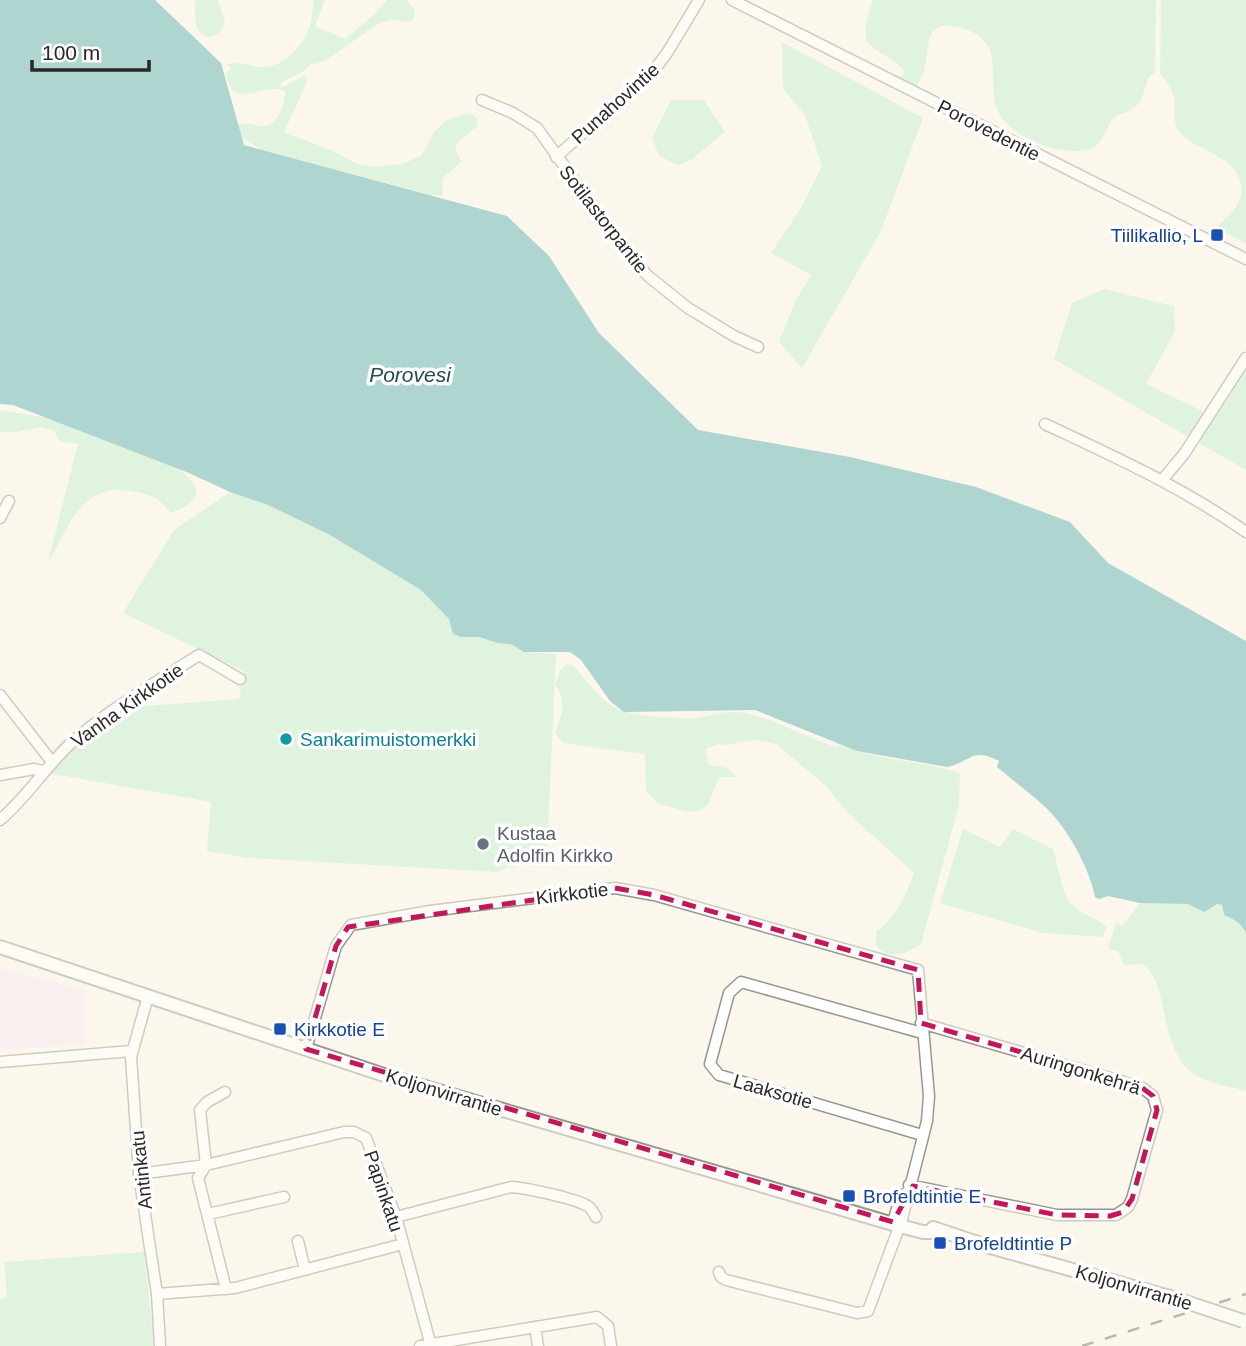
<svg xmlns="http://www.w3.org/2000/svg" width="1246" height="1346" font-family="Arial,sans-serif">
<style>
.commercial{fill:#fbe6f4}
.green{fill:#beedcc}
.water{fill:#50aaad}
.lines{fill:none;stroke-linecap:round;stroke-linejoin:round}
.minor-casing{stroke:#99958c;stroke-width:13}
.major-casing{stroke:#99958c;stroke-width:16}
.minor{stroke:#fff;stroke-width:10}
.major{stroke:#fff;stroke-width:12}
.rail{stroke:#6a6862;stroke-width:2.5;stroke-dasharray:12 12;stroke-linecap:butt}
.major-bridge-casing{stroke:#99958c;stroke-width:16;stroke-linecap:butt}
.major-bridge{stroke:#fff;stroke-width:12}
.marked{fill:none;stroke:#c2185b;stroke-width:5;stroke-dasharray:14 9;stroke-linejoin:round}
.transit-dot{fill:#1a4fb4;stroke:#fff;stroke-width:2.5}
.culture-dot{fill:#0f9aa8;stroke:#fff;stroke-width:2.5}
.worship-dot{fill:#6b7280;stroke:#fff;stroke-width:2.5}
.labels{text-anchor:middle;stroke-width:7;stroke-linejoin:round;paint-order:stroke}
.street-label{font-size:19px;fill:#2a2925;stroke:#fff}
.transit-label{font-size:19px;fill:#164399;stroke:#fff;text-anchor:start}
.culture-label{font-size:19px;fill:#0d838f;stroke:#fff;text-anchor:start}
.worship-label{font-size:19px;fill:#5b616d;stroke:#fff;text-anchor:start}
.water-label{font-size:21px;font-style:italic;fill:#234c4e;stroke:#fff}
</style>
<rect width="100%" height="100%" fill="#fbf7ec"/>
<path class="commercial" d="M0 968 85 990V1045L0 1050Z"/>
<path class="green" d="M195 0H218L225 22 219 34 207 37C192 32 195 14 195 0Z
M314 0H325L315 26 345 39 374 15 387 0H407L415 11 414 19 409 22 391 20 379 23 325 61 311 64 305 70 281 83 280 86 283 87 305 75 307 82 284 132 333 151 357 164 375 167 403 164 422 155 434 132 445 121 464 114H472L477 118V126L456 144V149L461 162 442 179 443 196 431 195 260 149 242 138 238 125C247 121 251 125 260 126 277 129 285 104 285 92 267 78 232 115 226 73L232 68 226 65C237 60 247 66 259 67 284 69 305 45 311 22 313 15 312 7 314 0Z
M873 0H1156L1155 73C1145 77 1147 85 1143 95 1136 115 1119 111 1112 120 1104 130 1104 144 1090 149 1065 158 1013 138 1000 115 982 84 1013 40 958 27 948 25 942 24 933 30L929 40 924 72 916 88 894 77 904 76 903 69C870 40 855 53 873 0Z
M1161 0H1246V244L1218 228V225C1228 217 1236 209 1241 196 1246 156 1200 154 1180 133 1167 119 1186 100 1160 74Z
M782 42 923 118 881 231 802 368 779 342 795 302 811 275 771 253 801 208 822 166 805 115 783 89Z
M671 100H704L725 132 691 160 678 165 659 156 652 138Z
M1104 289 1174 306 1175 331 1146 384 1204 412 1188 437 1054 359 1072 303Z
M1246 371V470L1199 443Z
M0 410 48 418 177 468C187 476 198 483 196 497L185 507 171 513C157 497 154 495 131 491 79 483 70 528 48 562L78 444 60 441 54 431 41 427 17 432H0Z
M230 492 268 505 330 535 421 590 449 619 461 637H479L497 643 511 644 524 652 556 654 547 853 497 872 249 858 207 851 211 802 48 773 91 730 131 707 239 699 244 671 123 613 174 530Z
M566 664 573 665C586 679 596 696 613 707 626 716 676 719 692 718 711 717 726 709 745 713 777 720 805 737 836 747L840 745C877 760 920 761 958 772L960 775 959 805 921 944C906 953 889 962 876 945V931C895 920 907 893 914 873L848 813 826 786 776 744 754 740 725 745 718 744 705 749 709 765 726 767 737 777H719L708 805 700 810 689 812 659 804 646 791 645 754 563 743 555 733C562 712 568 705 555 684L560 671Z
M963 829 1000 847 1013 829 1053 849C1058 864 1062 897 1073 906 1083 915 1096 917 1106 927L1103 937 1043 933 940 903Z
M1140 903 1188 904 1204 912 1217 903 1222 905 1224 915 1235 920 1244 927 1246 933V1091C1231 1087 1213 1084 1199 1077 1157 1057 1171 980 1142 964L1124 965 1118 951 1108 949 1116 923 1121 925 1126 922Z
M144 1252 154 1346H0V1299L7 1298 4 1262Z"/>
<path class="water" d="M0 0H155L221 63 244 145 507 216 549 256 599 333 698 430 850 457 976 487 1070 522 1108 563 1246 641V933C1242 923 1233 919 1224 915L1222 905 1217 904 1204 912 1188 904 1140 903 1108 896 1099 899 1095 897C1090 869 1066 825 1044 806 1029 792 1012 780 997 767L999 761C971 747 973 761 947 767L857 751 755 710 624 712 610 701 581 660 570 652H524L511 644 497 643 479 637H461L453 634 449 619 421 590 330 535 268 505 230 492 189 473 13 405 0 404Z"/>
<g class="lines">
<g class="minor-casing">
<path id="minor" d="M732 0 1246 259
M482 100 513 113 537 128 624 249 648 276 688 308 734 336 758 347
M556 157 654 70 667 53 699 0
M1045 424C1115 457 1182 487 1246 532
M1163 479 1184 454 1246 358
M0 518 9 501
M0 695 52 762
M0 775 34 769 44 771
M0 820C26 798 45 768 70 744 109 709 155 683 199 655L240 679
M148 996 131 1057 139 1174 157 1294 160 1346
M922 1033 741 982 729 993 710 1064 719 1075 922 1135
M306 1049 336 946 351 925 430 911 615 888 654 895 918 970 929 1096 927 1121 902 1219 868 1311 857 1313 726 1280 721 1277 719 1272
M0 1062 131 1051
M225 1092 207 1102 200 1110 206 1165 198 1178 226 1289
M139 1174 206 1165 344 1132H354L366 1138 396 1217 431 1346
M909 1185 1057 1215H1116L1128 1207 1132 1199 1157 1110 1153 1096 1141 1087 921 1023
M208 1214 284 1197
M396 1217 511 1187C526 1188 579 1199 589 1207 593 1210 593 1213 596 1217
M893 1222 899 1202 907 1192
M298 1241 305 1270
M157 1294 235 1288 403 1244
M535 1327 538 1346
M420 1346 597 1317 608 1326 611 1346"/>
</g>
<g class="major-casing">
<path id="major" d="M0 947 390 1077 900 1226 923 1232H940
M933 1228 990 1247 1177 1299"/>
</g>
<use href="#minor" class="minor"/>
<use href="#major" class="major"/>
<path class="rail" d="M1082 1346 1246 1294"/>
<g class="major-bridge-casing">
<path id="major-bridge" d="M1177 1299 1243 1321"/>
</g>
<use href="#major-bridge" class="major-bridge"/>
</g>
<path d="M0 0H1246V1346H0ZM615 888 654 895 918 970 921 1023 1141 1087 1153 1096 1157 1110 1132 1199 1123 1212 1110 1216 1057 1215 913 1186 893 1222 306 1049 336 946 348 927Z" fill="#fbf7ec" fill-opacity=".55" fill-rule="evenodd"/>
<path class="marked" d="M615 888 654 895 918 970 921 1023 1141 1087 1153 1096 1157 1110 1132 1199 1123 1212 1110 1216 1057 1215 913 1186 893 1222 306 1049 336 946 348 927Z"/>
<g class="transit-dot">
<rect x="1210" y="228" width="14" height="14" rx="3.5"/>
<rect x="273" y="1022" width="14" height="14" rx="3.5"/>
<rect x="842" y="1189" width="14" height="14" rx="3.5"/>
<rect x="933" y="1236" width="14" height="14" rx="3.5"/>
</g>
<circle class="culture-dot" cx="286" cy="739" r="7"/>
<circle class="worship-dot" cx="483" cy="844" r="7"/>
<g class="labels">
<g class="street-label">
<text transform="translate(615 103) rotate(-42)" y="7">Punahovintie</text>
<text transform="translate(989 130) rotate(27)" y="7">Porovedentie</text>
<text transform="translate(604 219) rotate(52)" y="7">Sotilastorpantie</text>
<text transform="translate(127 705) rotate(-35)" y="7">Vanha Kirkkotie</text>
<text transform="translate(572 893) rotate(-7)" y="7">Kirkkotie</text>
<text transform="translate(1081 1070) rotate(17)" y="7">Auringonkehrä</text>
<text transform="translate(773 1091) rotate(16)" y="7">Laaksotie</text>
<text transform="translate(444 1092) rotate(17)" y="7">Koljonvirrantie</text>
<text transform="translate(141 1170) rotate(-96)" y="7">Antinkatu</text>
<text transform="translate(384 1191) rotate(71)" y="7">Papinkatu</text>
<text transform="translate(1134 1287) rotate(16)" y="7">Koljonvirrantie</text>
</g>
<g class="transit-label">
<text x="1203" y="242" text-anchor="end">Tiilikallio, L</text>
<text x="294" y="1036">Kirkkotie E</text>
<text x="863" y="1203">Brofeldtintie E</text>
<text x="954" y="1250">Brofeldtintie P</text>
</g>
<g class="culture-label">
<text x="300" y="746">Sankarimuistomerkki</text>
</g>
<g class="worship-label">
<text x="497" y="840">Kustaa<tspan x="497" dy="22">Adolfin Kirkko</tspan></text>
</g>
<g class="water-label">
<text x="410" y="382">Porovesi</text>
</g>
</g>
<path d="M32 60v10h117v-10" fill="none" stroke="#2a2925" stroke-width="3.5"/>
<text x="42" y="60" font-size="21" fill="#2a2925" stroke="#ffffff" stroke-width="5" paint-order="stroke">100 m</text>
</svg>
